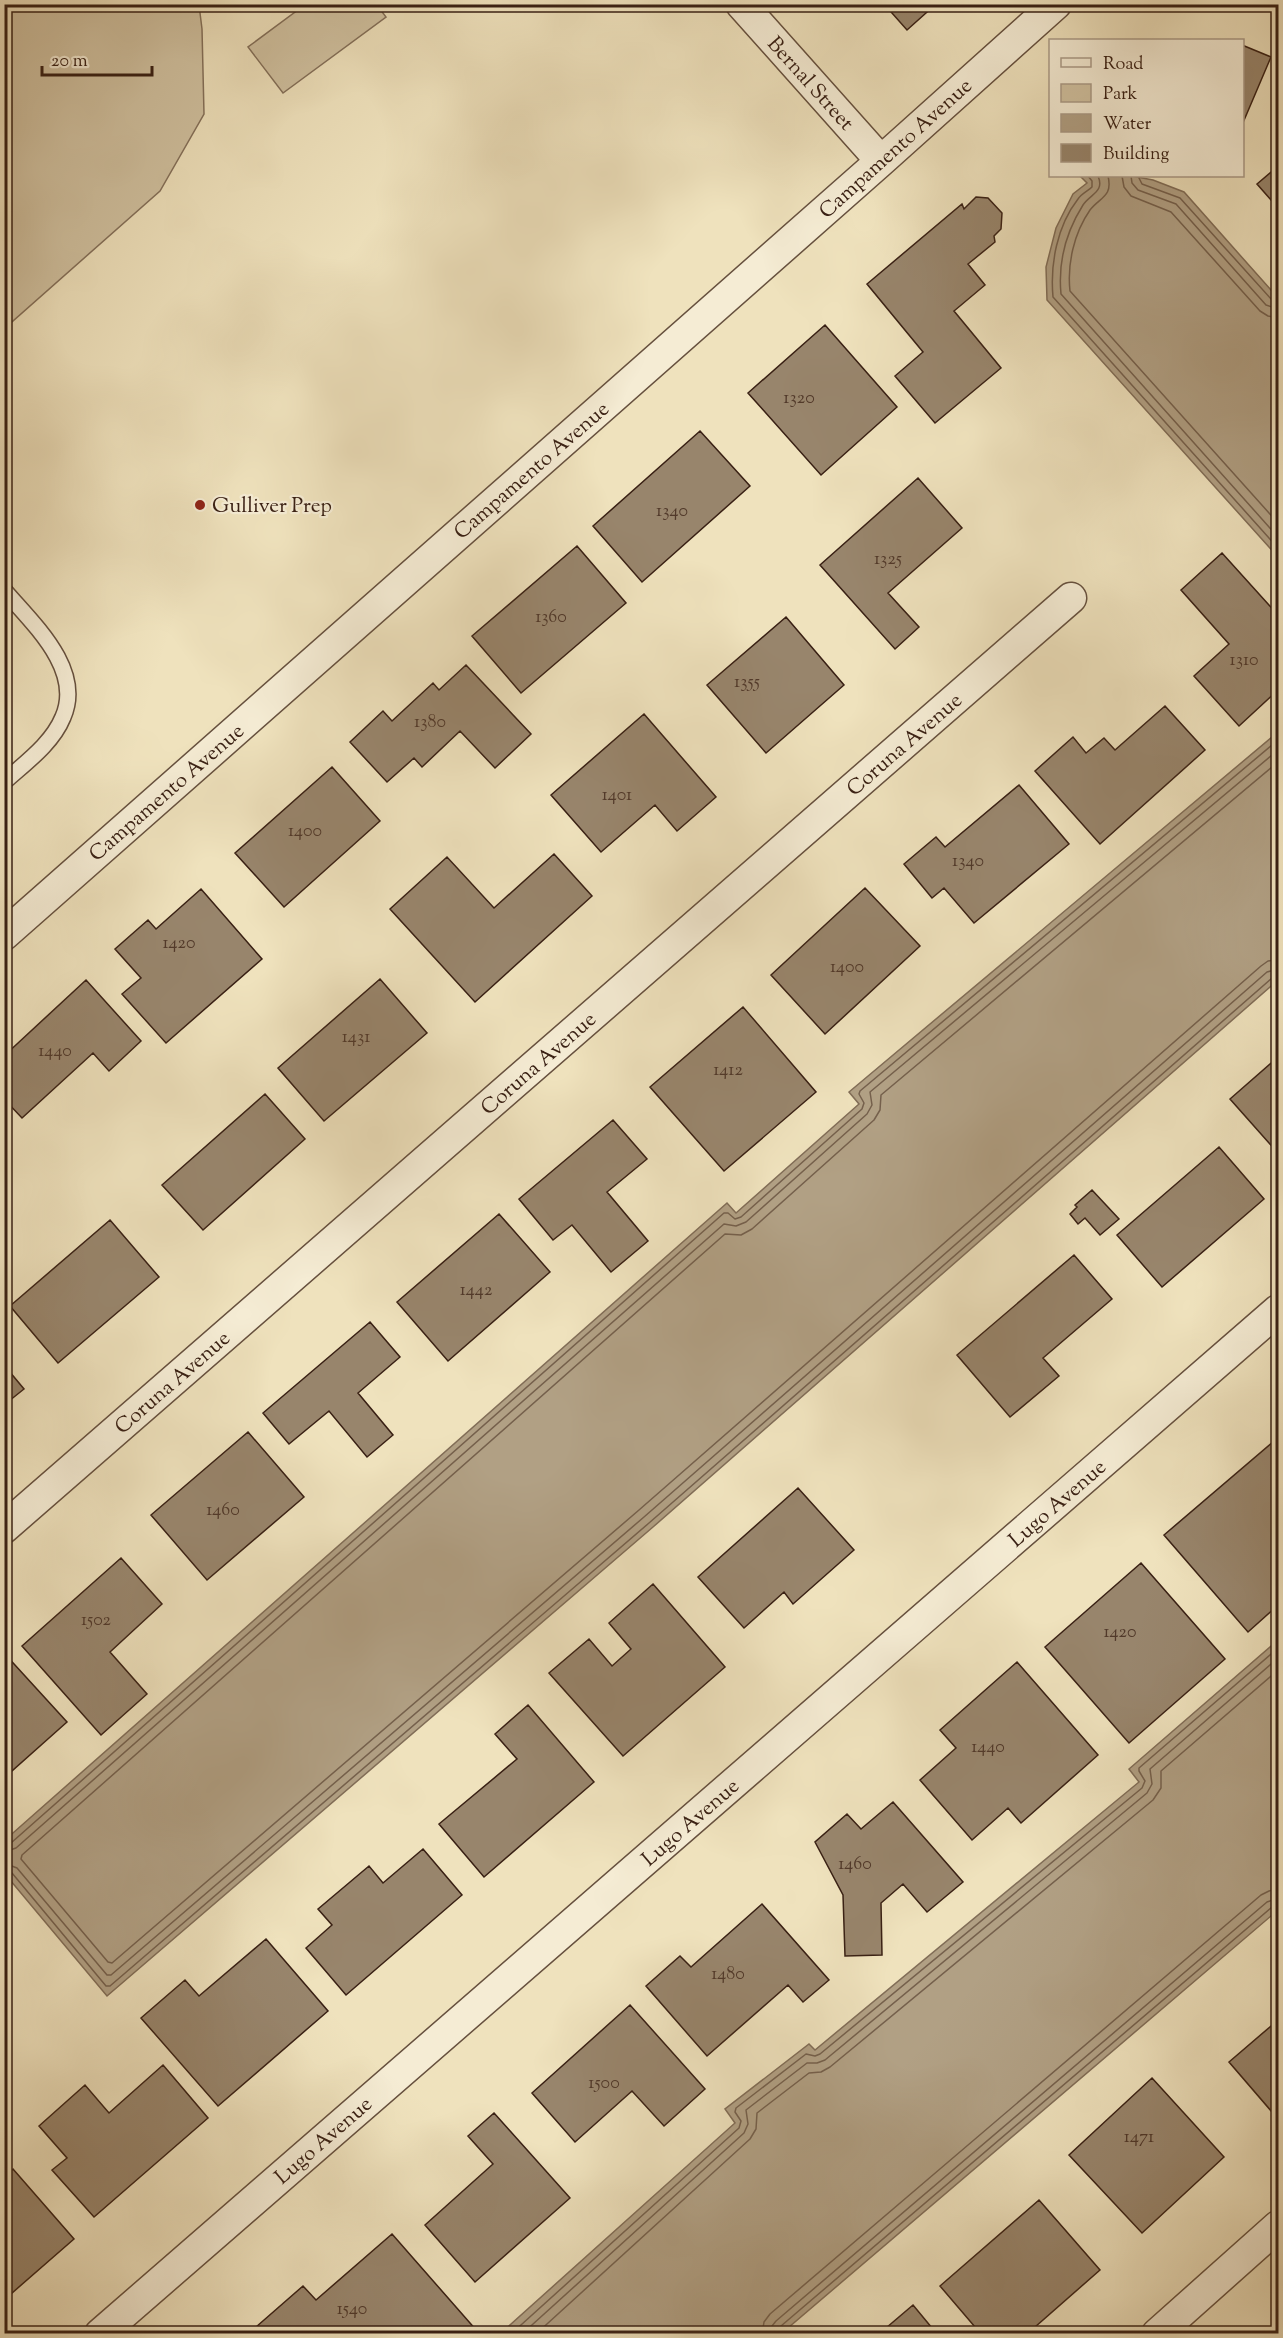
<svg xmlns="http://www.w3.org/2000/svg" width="1283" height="2338" font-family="'Sorts Mill Goudy',serif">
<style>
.green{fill:#d0c1a0;stroke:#84705a;stroke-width:1.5}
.water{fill:#b1a084;stroke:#816d57;stroke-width:1.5}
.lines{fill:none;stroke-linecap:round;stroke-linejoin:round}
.shore{stroke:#75604c;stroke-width:1.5}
.building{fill:#98856c;stroke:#392014;stroke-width:1.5}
.service-casing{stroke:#66503e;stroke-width:18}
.minor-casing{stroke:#66503e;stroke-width:33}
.service{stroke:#f5ecd4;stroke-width:15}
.minor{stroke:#f5ecd4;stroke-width:30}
.poi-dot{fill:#8f2418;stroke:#f5ecd4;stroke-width:2}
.labels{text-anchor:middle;stroke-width:4.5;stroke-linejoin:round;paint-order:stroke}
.number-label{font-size:18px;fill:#51392a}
.street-label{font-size:21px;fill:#392014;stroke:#f5ecd4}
.poi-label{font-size:21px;fill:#392014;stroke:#f5ecd4;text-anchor:start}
</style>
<rect width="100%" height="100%" fill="#efe2bd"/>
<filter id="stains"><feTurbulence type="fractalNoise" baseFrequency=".00333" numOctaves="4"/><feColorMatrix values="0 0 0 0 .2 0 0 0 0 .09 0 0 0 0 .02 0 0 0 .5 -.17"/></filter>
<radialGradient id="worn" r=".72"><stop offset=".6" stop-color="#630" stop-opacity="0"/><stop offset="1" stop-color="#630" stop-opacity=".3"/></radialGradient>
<path class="green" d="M5 4 199 5 202 29 204 114 160 191 5 328Z
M306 4 377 5 386 17 283 93 248 47Z"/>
<path class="water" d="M1080 176H1132L1153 180 1184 192 1278 298V557L1047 300 1046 267 1056 228 1073 194 1087 183Z
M1278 732V980L653 1527 107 1996 5 1874V1840L727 1203 736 1213 859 1104 849 1092Z
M1278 1640V1910L782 2333H501L735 2123 725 2109 809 2044 815 2050 1139 1782 1129 1769Z"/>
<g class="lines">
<path class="shore" d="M1088 176 1092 181V187C1088 191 1081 194 1078 199 1057 226 1050 264 1053 297L1278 548
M1098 176C1105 192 1090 194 1083 205 1066 232 1058 263 1061 294L1278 537
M1108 176C1113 197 1100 197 1090 210 1074 233 1067 264 1070 291L1278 523
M1122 176 1124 187 1131 196 1171 212 1260 311 1268 316 1278 318
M1131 176 1132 183 1138 190 1176 204 1266 305 1278 309
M1138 176 1142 184 1180 198 1272 300 1278 302
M1278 762 881 1095 880 1110 874 1120 752 1229 741 1235 725 1234 22 1855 21 1859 108 1962 112 1963 639 1510 1261 966 1268 961 1278 960
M4 1844 11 1843 724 1213H728L735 1219 741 1217 862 1109 864 1103 859 1094 860 1091 1278 740
M4 1852 16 1848 724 1224 736 1226 746 1222 867 1114 872 1105 870 1092 1278 750
M4 1863 17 1868 107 1975H111L644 1517 1267 972 1278 969
M4 1871 12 1873 106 1986H110L649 1523 1272 978 1278 976
M511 2334 739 2128 741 2121 735 2112 736 2108 806 2054 815 2056 820 2054 1142 1788 1145 1781 1139 1771V1768L1278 1648
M522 2334 744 2133 748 2124 746 2110 807 2063H817L825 2060 1147 1793 1152 1784 1150 1769 1278 1658
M536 2334 750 2139 756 2129 757 2113 809 2073 821 2072 830 2067 1153 1800 1161 1788V1771L1278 1670
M762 2334 764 2322 770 2314 1261 1895 1269 1891 1278 1889
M771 2334 772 2326 776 2321 1267 1902 1278 1898
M778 2334 781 2326 1272 1907 1278 1906"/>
</g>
<path class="building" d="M884 4H936L907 30Z
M1242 45 1271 57 1242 125Z
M1278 166V208L1257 184Z
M976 197 988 198 1002 213 1001 229 994 236 995 242 968 264 985 285 954 311 1001 368 935 423 895 376 923 352 867 284 962 204 964 209Z
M825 325 897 407 821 475 748 393Z
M700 431 750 486 642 582 593 526Z
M918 478 962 528 888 593 919 627 895 649 820 565Z
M577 546 626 603 521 693 472 636Z
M1222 553 1278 615V690L1239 726 1194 676 1229 644 1181 590Z
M786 617 844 685 766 753 707 685Z
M466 665 531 734 495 768 460 731 422 767 414 758 387 782 350 742 383 711 392 721 433 683 439 690Z
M1165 706 1205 750 1100 844 1035 771 1073 737 1086 753 1104 738 1115 750Z
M644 714 716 797 677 831 655 805 601 852 551 795Z
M332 767 380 821 284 907 235 853Z
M1019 785 1069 844 974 923 944 888 932 898 904 864 936 837 945 847Z
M554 854 592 896 475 1002 390 909 447 857 494 908Z
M865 888 920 946 825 1034 771 975Z
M201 889 262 959 166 1043 122 994 141 978 115 949 148 920 156 929Z
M380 979 427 1033 324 1121 278 1068Z
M86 980 141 1041 109 1071 93 1053 22 1118 4 1099V1056Z
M743 1007 816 1092 724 1171 650 1087Z
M1278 1057V1149L1276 1151 1230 1099Z
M265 1094 305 1139 203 1230 162 1185Z
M613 1120 647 1159 607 1192 648 1241 611 1272 572 1225 553 1240 519 1199Z
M1219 1147 1264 1199 1162 1287 1117 1235Z
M1092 1190 1119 1219 1100 1235 1085 1218 1078 1224 1070 1214 1077 1207 1075 1205Z
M499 1214 550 1272 448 1361 397 1302Z
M110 1220 159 1277 58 1363 10 1306Z
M1074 1255 1112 1299 1043 1358 1059 1376 1010 1417 957 1355Z
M370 1322 400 1357 358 1393 393 1435 367 1457 329 1411 289 1444 263 1413Z
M4 1365 24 1389 4 1405Z
M248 1432 304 1497 207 1580 151 1515Z
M1274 1441 1278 1446V1573L1272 1578 1278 1585V1605L1248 1632 1164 1535Z
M798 1488 854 1550 793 1604 784 1592 744 1628 698 1577Z
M121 1558 162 1604 110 1652 147 1694 101 1735 22 1646Z
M1141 1563 1225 1659 1129 1743 1045 1647Z
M653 1584 725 1667 623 1756 549 1673 589 1639 612 1666 631 1649 609 1623Z
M4 1653 67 1722 4 1778Z
M1017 1662 1098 1755 1021 1823 1008 1808 972 1840 920 1780 956 1748 940 1730Z
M528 1705 594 1782 484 1877 439 1824 517 1759 495 1734Z
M893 1802 963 1882 927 1912 903 1884 881 1903 882 1955 845 1956 843 1895 815 1842 847 1814 861 1829Z
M423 1849 462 1895 346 1995 306 1948 332 1925 318 1909 369 1866 383 1883Z
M762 1904 829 1980 803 2002 788 1985 707 2056 646 1986 680 1956 691 1967Z
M266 1939 328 2011 218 2106 141 2018 185 1980 199 1996Z
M630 2005 705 2089 664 2126 632 2091 575 2142 532 2093Z
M1278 2020V2119L1229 2062Z
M163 2065 208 2118 94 2217 52 2170 67 2158 39 2126 85 2085 109 2113Z
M1152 2078 1224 2157 1142 2233 1069 2155Z
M494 2113 570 2198 475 2282 425 2225 493 2164 468 2136Z
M13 2169 74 2239 4 2300V2177Z
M1039 2200 1100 2270 1027 2334H981L940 2286Z
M392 2234 477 2331 474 2334H262L256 2327 303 2286 316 2300Z
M913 2305 937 2334H879Z"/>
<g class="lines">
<g class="service-casing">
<path id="service" d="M4 590C32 623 84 669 63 717 52 744 25 763 4 782"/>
</g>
<g class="minor-casing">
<path id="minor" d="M741 4 881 161
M4 935 881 161 1056 4
M4 1528 1071 598
M100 2334 1278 1310
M1157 2334 1278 2226"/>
</g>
<use href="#service" class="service"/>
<use href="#minor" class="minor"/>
</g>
<circle class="poi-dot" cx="200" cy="505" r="6"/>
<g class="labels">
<g class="number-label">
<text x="799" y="403">1320</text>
<text x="672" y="516">1340</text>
<text x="888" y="564">1325</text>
<text x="551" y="622">1360</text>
<text x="1244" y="665">1310</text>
<text x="747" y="687">1355</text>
<text x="430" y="727">1380</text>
<text x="617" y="800">1401</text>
<text x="305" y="836">1400</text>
<text x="968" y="866">1340</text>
<text x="179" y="948">1420</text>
<text x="847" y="972">1400</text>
<text x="356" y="1042">1431</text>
<text x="55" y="1056">1440</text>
<text x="728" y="1075">1412</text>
<text x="476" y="1295">1442</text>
<text x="223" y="1515">1460</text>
<text x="96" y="1625">1502</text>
<text x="1120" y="1637">1420</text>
<text x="988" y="1752">1440</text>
<text x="855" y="1869">1460</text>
<text x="728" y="1979">1480</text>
<text x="604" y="2088">1500</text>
<text x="1139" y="2142">1471</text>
<text x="352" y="2314">1540</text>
</g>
<g class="street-label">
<text transform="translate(811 83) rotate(48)" y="7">Bernal Street</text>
<text transform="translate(895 148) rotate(-42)" y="7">Campamento Avenue</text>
<text transform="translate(531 470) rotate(-41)" y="7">Campamento Avenue</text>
<text transform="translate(904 744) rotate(-41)" y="7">Coruna Avenue</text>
<text transform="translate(166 792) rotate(-41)" y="7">Campamento Avenue</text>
<text transform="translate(538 1063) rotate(-41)" y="7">Coruna Avenue</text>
<text transform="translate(172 1382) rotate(-41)" y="7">Coruna Avenue</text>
<text transform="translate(1057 1503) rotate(-41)" y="7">Lugo Avenue</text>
<text transform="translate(690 1822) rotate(-41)" y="7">Lugo Avenue</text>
<text transform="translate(323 2140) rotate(-41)" y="7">Lugo Avenue</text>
</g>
<g class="poi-label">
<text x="212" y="512">Gulliver Prep</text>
</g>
</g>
<rect width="1283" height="2338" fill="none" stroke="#efe2bd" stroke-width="24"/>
<rect x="6" y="6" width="1271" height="2326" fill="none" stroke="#392014" stroke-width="3"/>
<rect x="12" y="12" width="1259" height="2314" fill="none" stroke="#392014" stroke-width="1.5"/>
<rect x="1049" y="39" width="195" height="138" fill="#f5ecd4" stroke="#aa9a87" stroke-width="1.5"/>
<rect x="1061" y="58" width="30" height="9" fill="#f5ecd4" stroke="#aa9a87" stroke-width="1.5"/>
<text x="1103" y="69" font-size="18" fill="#392014">Road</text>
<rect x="1061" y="84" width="30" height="18" fill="#d0c1a0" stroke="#aa9a87" stroke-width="1.5"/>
<text x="1103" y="99" font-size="18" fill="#392014">Park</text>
<rect x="1061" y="114" width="30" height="18" fill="#b1a084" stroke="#aa9a87" stroke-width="1.5"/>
<text x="1103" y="129" font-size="18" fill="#392014">Water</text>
<rect x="1061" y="144" width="30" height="18" fill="#98856c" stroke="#aa9a87" stroke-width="1.5"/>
<text x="1103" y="159" font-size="18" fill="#392014">Building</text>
<path d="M42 66v9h110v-9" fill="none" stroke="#392014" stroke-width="3"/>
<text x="51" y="66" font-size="18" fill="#392014" stroke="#f5ecd4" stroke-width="4.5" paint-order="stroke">20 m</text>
<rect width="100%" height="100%" filter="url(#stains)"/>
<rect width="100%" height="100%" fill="url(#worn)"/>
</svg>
